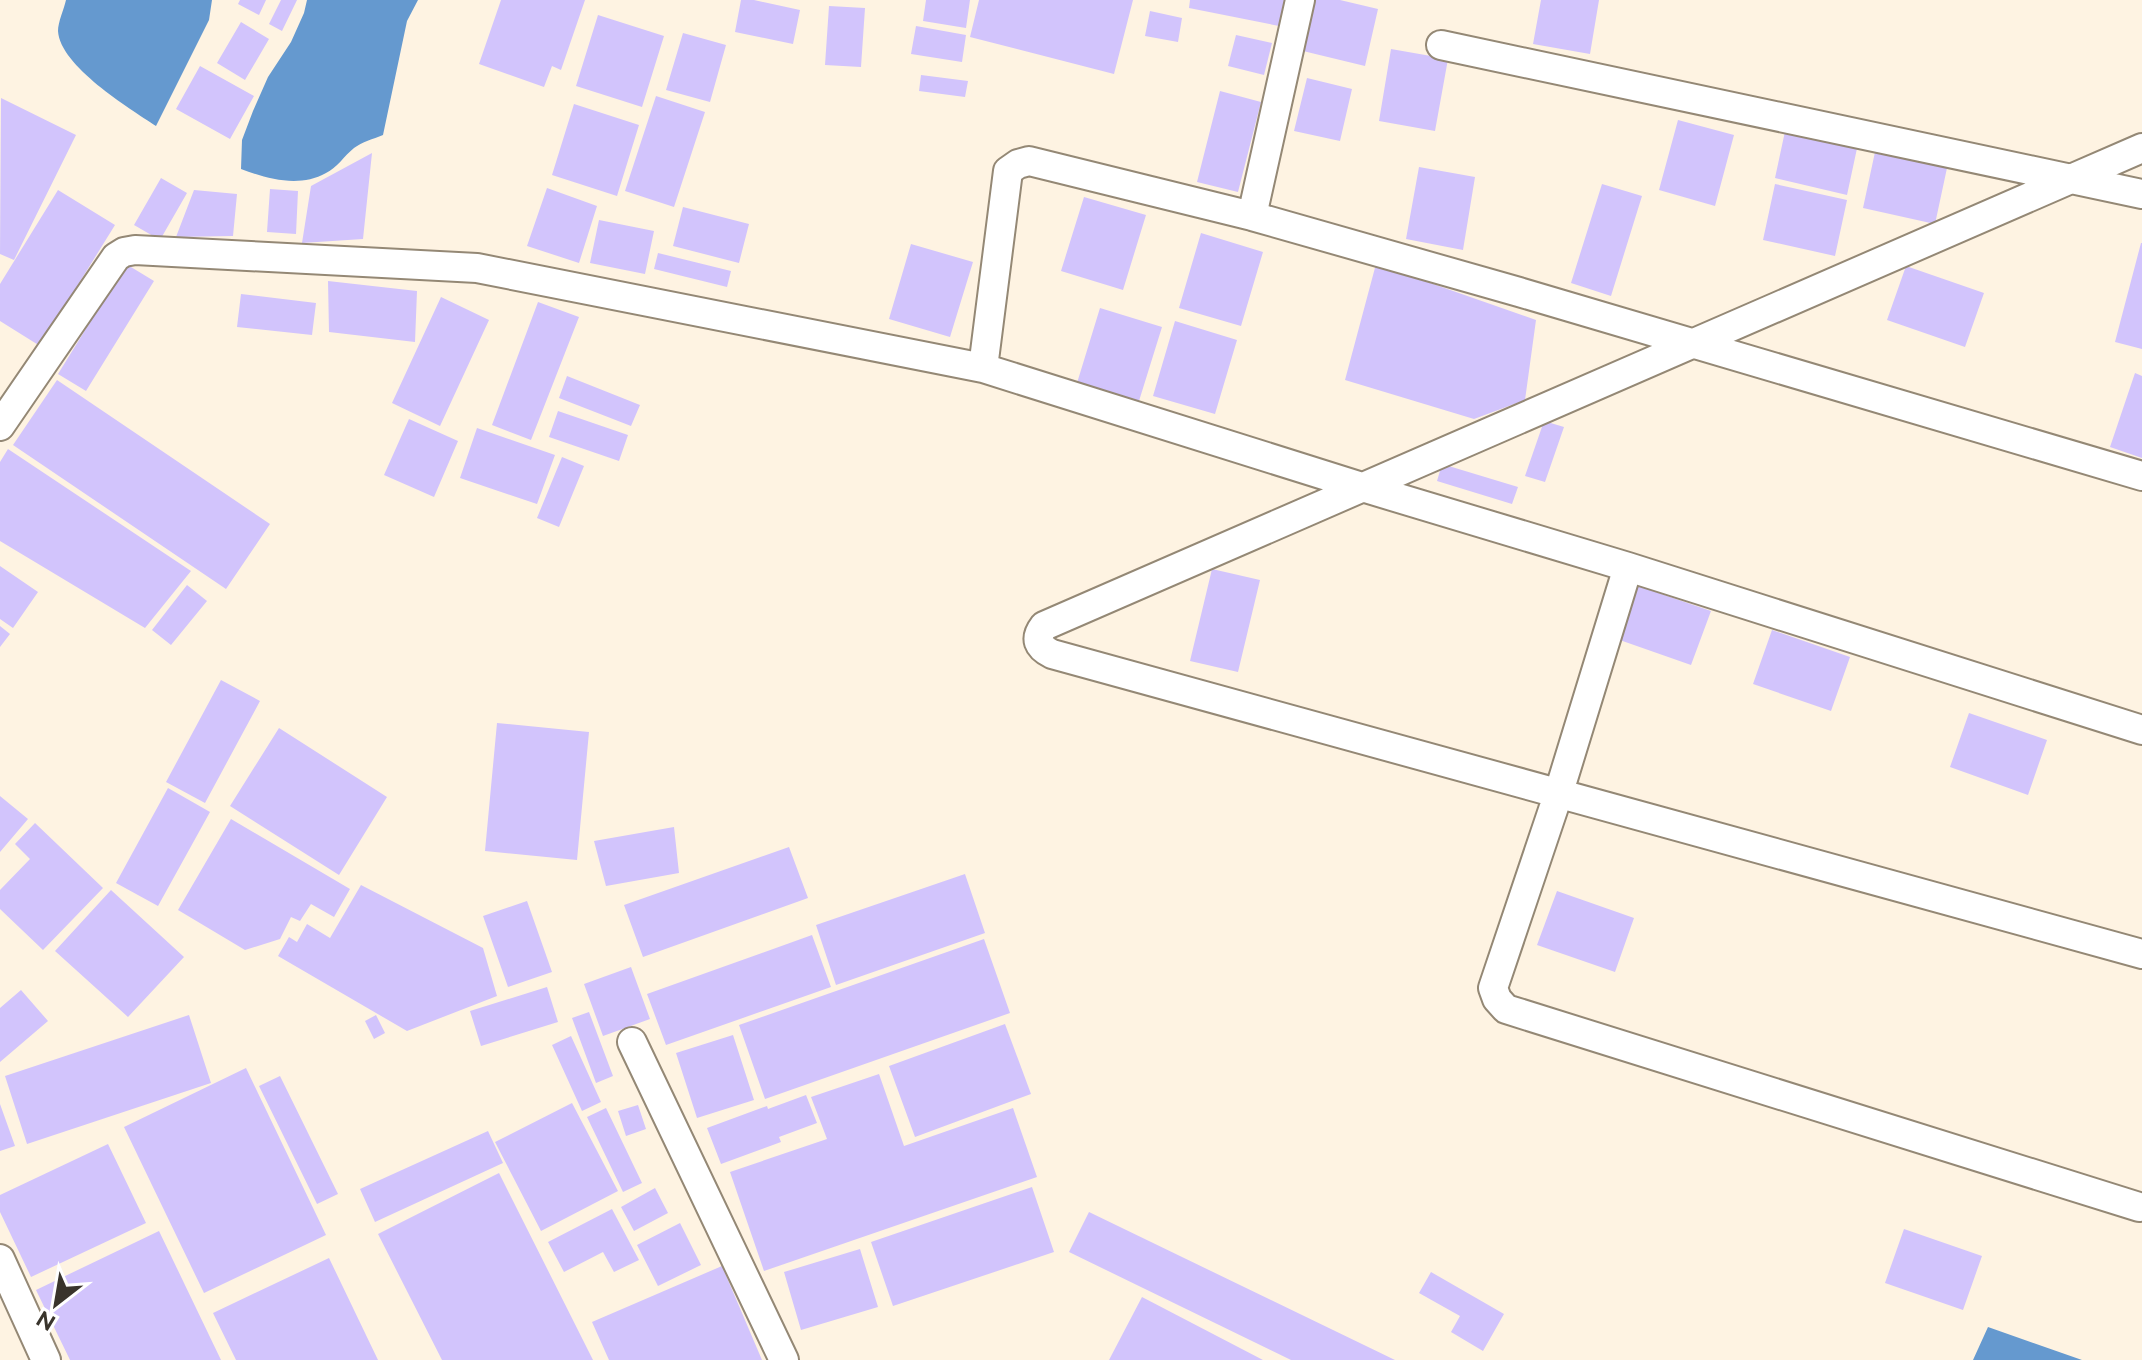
<svg xmlns="http://www.w3.org/2000/svg" width="2142" height="1360" font-family="Raleway,sans-serif">
<style>
.water{fill:#6599cf}
.building{fill:#d2c4fc}
.lines{fill:none;stroke-linecap:round;stroke-linejoin:round}
.minor-casing{stroke:#948875;stroke-width:32}
.minor{stroke:#fff;stroke-width:28}
</style>
<rect width="100%" height="100%" fill="#fef3e2"/>
<path class="water" d="M66 0H212L209 20 156 126C129 108 60 66 58 31 58 22 64 9 66 0Z
M307 0H418L407 21 383 135C373 139 362 142 354 148 344 156 337 168 326 173 299 188 268 179 241 169L242 140 253 111 268 77 291 42 304 13Z
M1988 1327 2082 1360H1973Z"/>
<path class="building" d="M240 0H266L259 15 238 4Z
M281 0H297L282 31 269 24Z
M501 0H585L561 70 552 66 544 87 479 64Z
M741 0H754L800 10 793 44 735 32Z
M926 0H970L966 28 923 21Z
M979 0H1133L1114 74 970 37Z
M1190 0H1284L1279 26 1189 8Z
M1315 0H1340L1378 9 1365 66 1303 51Z
M1541 0H1599L1590 54 1533 44Z
M829 6 865 8 861 67 825 65Z
M1150 11 1182 18 1178 42 1145 36Z
M598 15 664 36 642 107 576 86Z
M241 22 269 39 245 80 217 63Z
M916 26 966 35 962 62 911 54Z
M683 33 726 45 710 102 666 90Z
M1236 35 1272 43 1264 75 1228 66Z
M1391 49 1448 59 1435 131 1379 121Z
M200 66 254 96 230 139 176 109Z
M921 75 968 81 965 97 919 91Z
M1307 78 1352 89 1340 141 1294 131Z
M1220 91 1261 102 1238 192 1197 182Z
M656 96 705 112 674 207 625 191Z
M1 98 76 135 14 260 0 254Z
M574 104 639 125 617 196 552 175Z
M1678 120 1734 135 1715 206 1659 190Z
M1787 122 1859 139 1847 195 1775 178Z
M1875 152 1947 168 1935 224 1863 208Z
M372 153 363 239 302 243 311 186Z
M1419 167 1475 177 1463 250 1406 239Z
M161 178 187 193 160 240 134 225Z
M1602 184 1642 196 1611 296 1571 283Z
M1775 184 1847 200 1835 256 1763 240Z
M547 188 597 206 579 263 527 246Z
M270 189 298 191 296 234 267 232Z
M58 190 115 225 40 346 0 321V284Z
M194 190 237 194 233 236 176 237Z
M1084 197 1146 215 1123 290 1061 271Z
M683 207 749 224 739 263 673 246Z
M599 220 654 231 645 274 590 263Z
M1201 233 1263 252 1241 326 1179 308Z
M2141 243H2142V349L2115 342Z
M911 244 973 262 950 337 889 319Z
M658 253 731 271 727 287 654 269Z
M126 264 154 281 86 391 58 374Z
M1376 264 1536 320 1525 400 1474 419 1345 380Z
M1906 266 1984 293 1965 347 1887 320Z
M328 281 417 291 415 342 329 332Z
M241 294 316 303 312 335 237 327Z
M441 297 489 320 440 426 392 403Z
M538 302 579 317 531 440 492 425Z
M1100 308 1162 327 1139 401 1077 383Z
M1175 321 1237 340 1215 414 1153 396Z
M2135 373 2142 376V458L2110 447Z
M567 376 640 405 631 426 559 398Z
M57 380 270 524 226 589 13 445Z
M558 411 628 435 619 461 549 437Z
M409 419 458 441 434 497 384 475Z
M1544 421 1564 427 1545 482 1525 476Z
M477 428 555 455 537 504 460 478Z
M8 449 191 571 145 628 0 541V462Z
M562 457 584 466 559 527 537 518Z
M1442 464 1518 487 1512 504 1437 481Z
M0 566 38 592 13 628 0 619Z
M1212 569 1260 580 1238 672 1190 661Z
M1632 584 1711 611 1691 665 1614 638Z
M187 585 207 601 171 645 152 630Z
M0 626 10 634 0 647Z
M1772 630 1850 657 1831 711 1753 684Z
M221 680 260 701 205 803 166 782Z
M1969 713 2047 740 2028 795 1950 767Z
M497 723 589 732 577 860 485 851Z
M279 728 387 797 339 875 230 806Z
M168 788 210 812 158 906 116 883Z
M0 796 28 819 0 852Z
M231 819 350 889 334 917 311 904 300 921 291 917 280 939 245 950 178 910Z
M35 823 103 888 43 950 0 909V890L30 859 15 844Z
M674 827 679 873 606 886 594 841Z
M789 847 808 898 643 957 624 905Z
M965 874 985 933 836 985 816 925Z
M361 885 483 948 497 996 407 1031 278 956 289 937 297 942 307 924 330 938Z
M111 890 184 957 128 1017 55 951Z
M1557 891 1634 918 1615 972 1537 945Z
M527 901 552 972 508 987 483 916Z
M812 935 831 987 666 1045 647 994Z
M984 939 1010 1013 765 1099 739 1025Z
M631 967 650 1019 603 1036 584 984Z
M547 987 558 1022 481 1046 470 1011Z
M21 990 48 1021 0 1062V1008Z
M589 1012 613 1076 596 1083 572 1018Z
M189 1015 211 1083 27 1144 5 1076Z
M376 1015 385 1033 374 1039 365 1021Z
M1005 1024 1031 1094 915 1137 889 1066Z
M733 1035 754 1100 697 1118 676 1053Z
M571 1036 601 1102 582 1111 552 1045Z
M246 1068 326 1235 204 1293 124 1127Z
M879 1074 904 1146 1013 1108 1037 1177 764 1271 730 1172 827 1139 811 1097Z
M280 1076 338 1194 317 1204 259 1086Z
M806 1095 817 1123 779 1137 781 1142 721 1164 707 1128 767 1106 768 1109Z
M572 1103 618 1191 541 1231 495 1142Z
M0 1104 15 1146 0 1151Z
M638 1105 646 1129 626 1136 618 1111Z
M606 1108 642 1183 623 1192 587 1117Z
M488 1131 503 1163 375 1222 360 1189Z
M108 1144 146 1223 31 1277 0 1212V1195Z
M499 1173 593 1360H442L378 1234Z
M1032 1187 1054 1252 893 1306 871 1242Z
M655 1188 668 1213 634 1231 621 1207Z
M612 1209 639 1260 614 1272 603 1252 564 1272 548 1242Z
M1089 1212 1395 1360H1291L1069 1252Z
M680 1223 701 1265 658 1286 637 1245Z
M1904 1229 1982 1256 1963 1310 1885 1283Z
M159 1231 221 1360H70L36 1290Z
M860 1249 878 1307 801 1330 784 1272Z
M329 1258 378 1360H236L213 1313Z
M722 1266 762 1360H609L592 1322Z
M1431 1272 1504 1314 1483 1351 1451 1332 1460 1316 1419 1293Z
M1142 1297 1263 1360H1109Z"/>
<g class="lines">
<g class="minor-casing">
<path id="minor" d="M1441 45 2142 194
M2142 148 1044 626C1034 639 1038 647 1052 654L2142 954
M1252 216 1300 0
M983 368 1008 171 1018 164 1029 161 1252 216 1519 292 2142 476
M0 426 116 257 124 252 135 250 477 268 983 368 1362 487 1628 567 2142 730
M1628 567 1559 792 1493 988 1497 999 1506 1009 2139 1207
M632 1042 784 1360
M0 1259 46 1360"/>
</g>
<use href="#minor" class="minor"/>
</g>
<g transform="translate(56 1304) rotate(211)" stroke="#ffffff" stroke-width="6" paint-order="stroke">
<path d="M0-6L14 30L0 20L-14 30Z" fill="#39342c"/>
<text y="-12" font-size="22" font-weight="bold" text-anchor="middle" fill="#39342c">N</text>
</g>
</svg>
